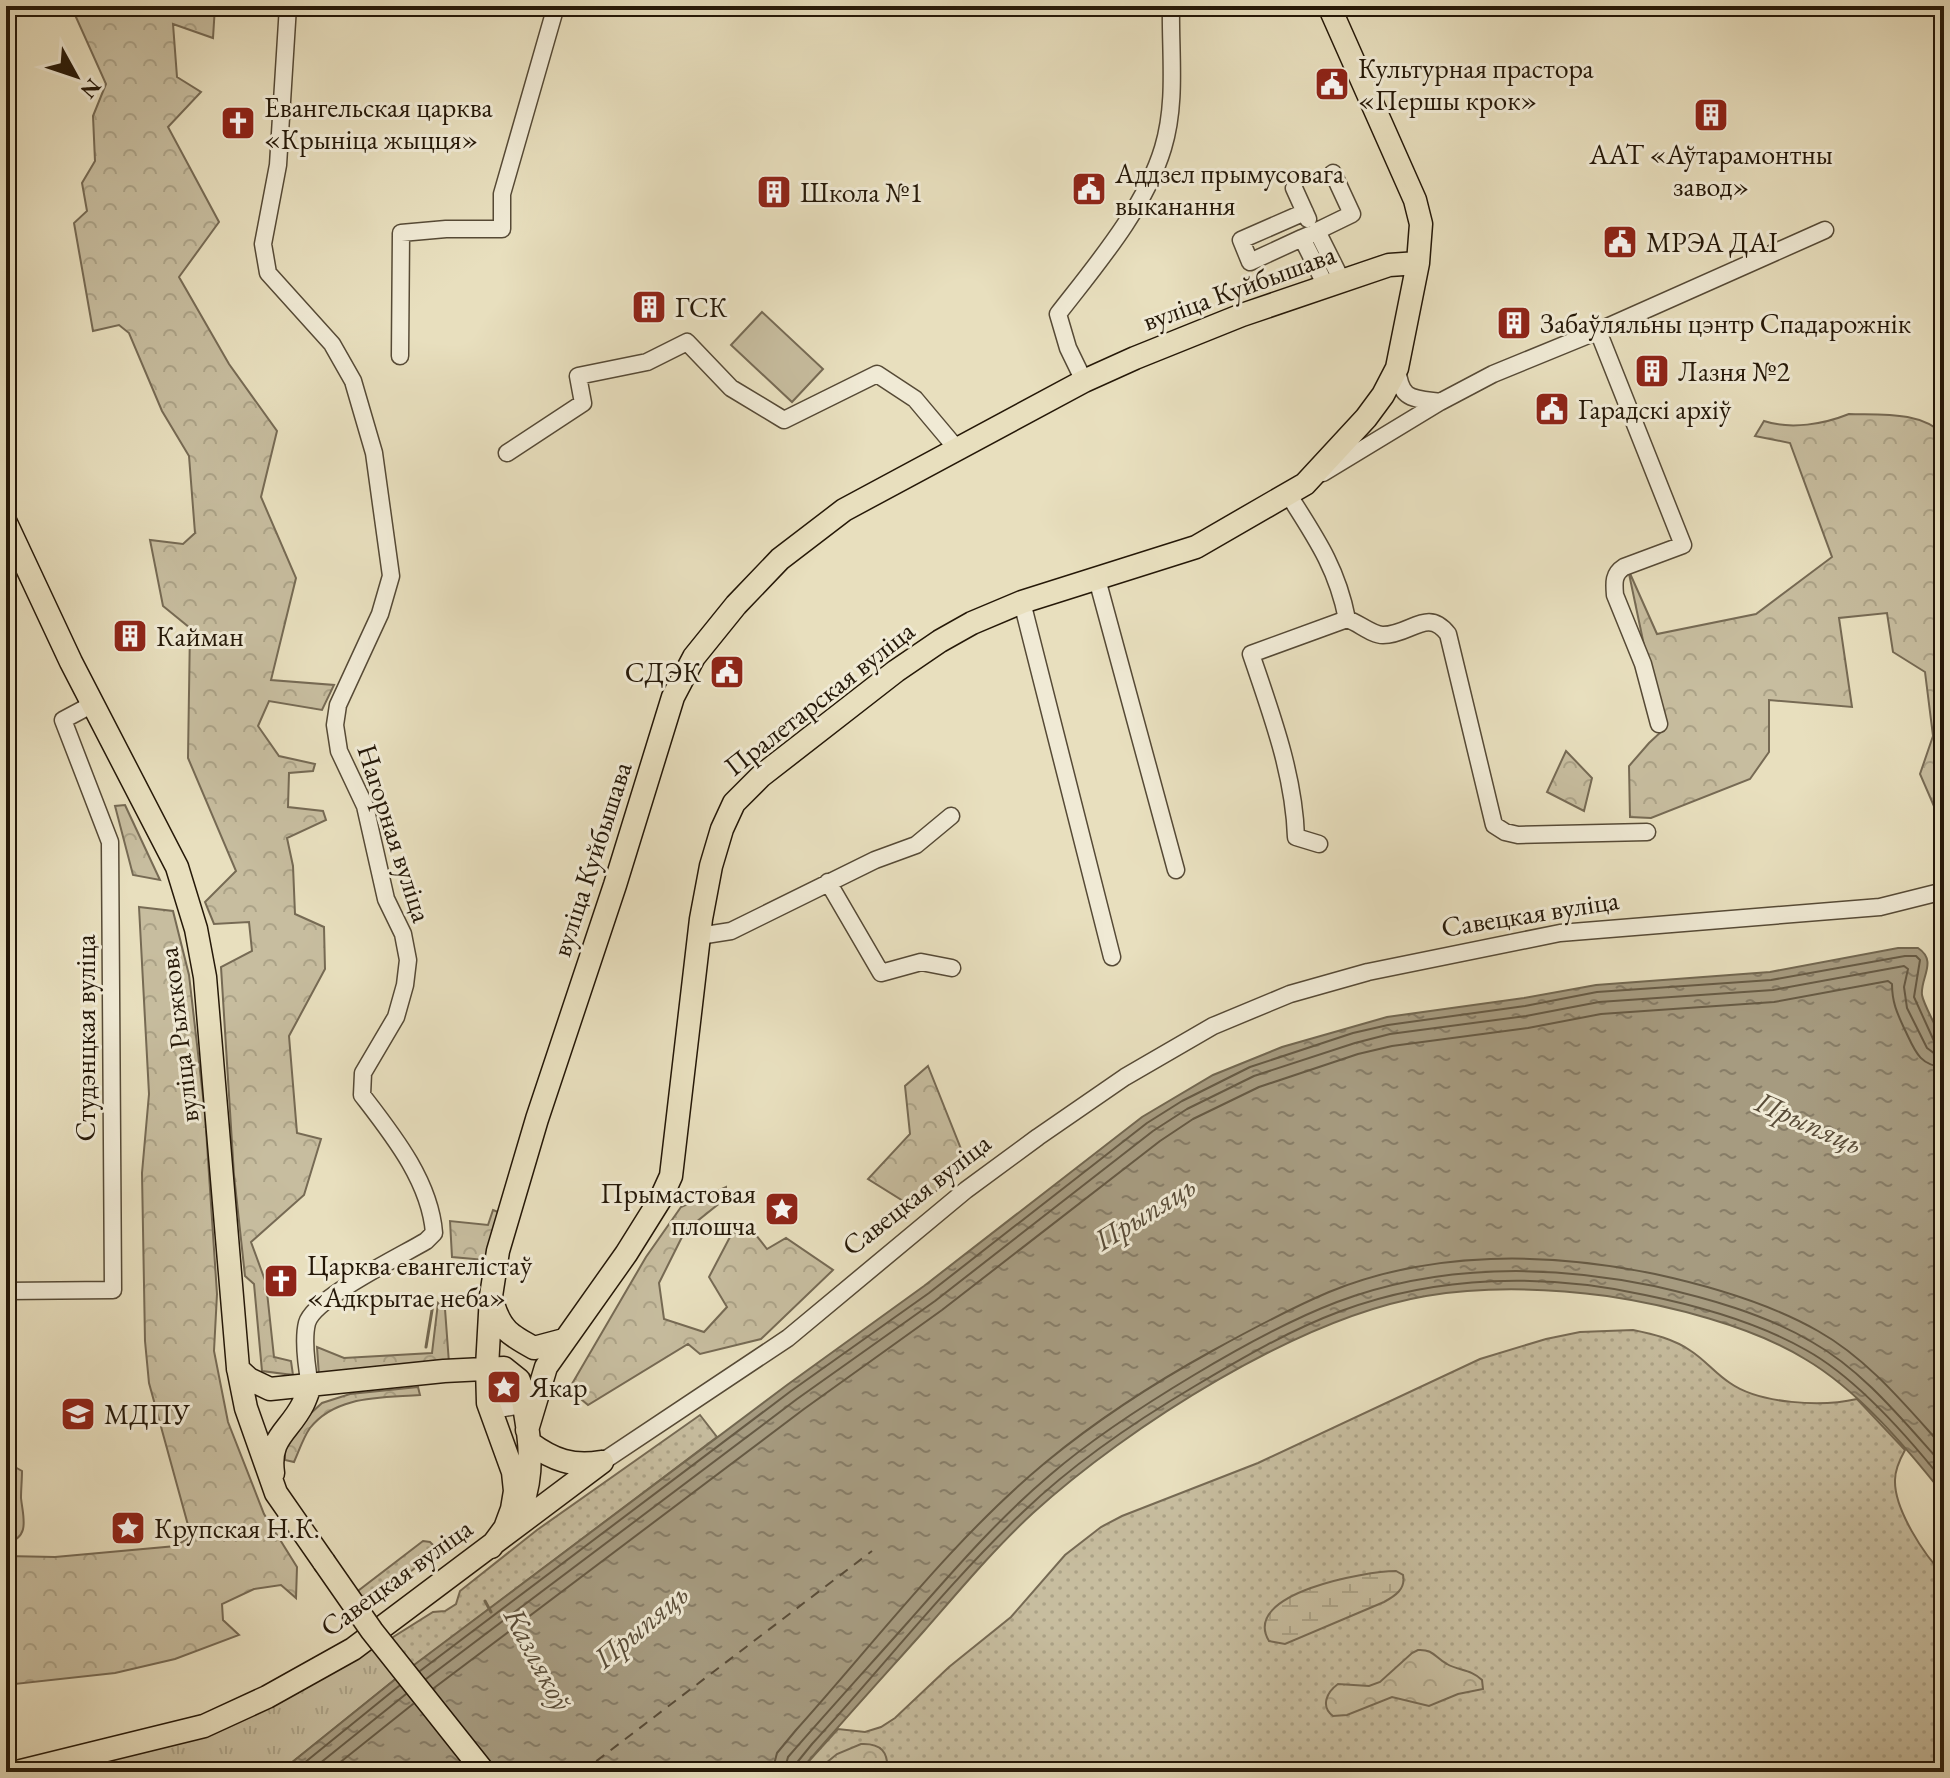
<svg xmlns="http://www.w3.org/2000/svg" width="1950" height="1778" font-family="'EB Garamond',serif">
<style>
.grass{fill:url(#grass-dots);stroke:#766a54;stroke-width:2}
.forest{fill:url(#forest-crowns);stroke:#766a54;stroke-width:2}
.wetland{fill:url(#wetland-marsh);stroke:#766a54;stroke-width:2}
.park{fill:url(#park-tufts);stroke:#766a54;stroke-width:2}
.garden{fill:#c7bd9f;stroke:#766a54;stroke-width:2}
.water{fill:url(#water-ripples);stroke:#726750;stroke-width:2}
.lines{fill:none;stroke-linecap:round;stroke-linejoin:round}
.shore{stroke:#665a44;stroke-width:2}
.stream{stroke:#726750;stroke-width:3}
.ferry{stroke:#594c38;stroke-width:2;stroke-dasharray:10 8;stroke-linecap:butt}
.minor-casing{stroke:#564a36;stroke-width:19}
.major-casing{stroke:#251808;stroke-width:25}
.minor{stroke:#f0ead5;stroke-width:16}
.major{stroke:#e8dfbe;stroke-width:22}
.major-bridge-casing{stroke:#251808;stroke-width:25;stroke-linecap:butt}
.major-bridge{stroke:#e8dfbe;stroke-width:22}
.labels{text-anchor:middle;stroke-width:6;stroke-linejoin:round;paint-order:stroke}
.poi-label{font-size:28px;fill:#251808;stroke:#f0ead5;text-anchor:start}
.street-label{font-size:28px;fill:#251808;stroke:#f0ead5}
.water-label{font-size:30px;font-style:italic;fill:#594c38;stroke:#f0ead5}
</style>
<defs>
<pattern id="grass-dots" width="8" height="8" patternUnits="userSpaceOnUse" patternTransform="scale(2)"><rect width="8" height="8" fill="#c7bd9f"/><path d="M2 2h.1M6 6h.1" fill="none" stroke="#aba287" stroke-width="1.8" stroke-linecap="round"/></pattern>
<pattern id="forest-crowns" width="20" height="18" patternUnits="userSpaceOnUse" patternTransform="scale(2)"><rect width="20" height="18" fill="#c7bd9f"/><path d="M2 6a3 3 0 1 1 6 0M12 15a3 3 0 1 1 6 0" fill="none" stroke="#aba287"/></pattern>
<pattern id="wetland-marsh" width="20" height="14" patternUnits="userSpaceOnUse" patternTransform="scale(2)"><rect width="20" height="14" fill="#c7bd9f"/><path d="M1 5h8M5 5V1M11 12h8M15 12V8" fill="none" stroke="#aba287"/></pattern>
<pattern id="park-tufts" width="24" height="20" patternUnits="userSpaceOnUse" patternTransform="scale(2)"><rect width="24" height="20" fill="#c7bd9f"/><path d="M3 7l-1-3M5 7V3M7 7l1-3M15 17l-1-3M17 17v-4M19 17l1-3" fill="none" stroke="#aba287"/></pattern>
<pattern id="water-ripples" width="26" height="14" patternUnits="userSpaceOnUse" patternTransform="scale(2)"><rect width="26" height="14" fill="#a69b80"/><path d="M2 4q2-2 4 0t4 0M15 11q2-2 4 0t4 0" fill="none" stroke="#877d67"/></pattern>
</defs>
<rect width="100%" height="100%" fill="#e8dfbe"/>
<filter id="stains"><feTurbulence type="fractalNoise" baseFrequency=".0025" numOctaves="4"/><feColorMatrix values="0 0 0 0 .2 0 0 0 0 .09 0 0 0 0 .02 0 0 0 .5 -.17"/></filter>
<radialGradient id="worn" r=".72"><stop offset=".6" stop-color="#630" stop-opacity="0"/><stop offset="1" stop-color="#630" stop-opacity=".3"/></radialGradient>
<path class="grass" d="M1633 1330C1653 1334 1674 1339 1691 1351 1705 1360 1716 1374 1730 1383 1760 1404 1822 1407 1857 1399L1905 1450C1900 1459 1895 1469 1895 1480 1894 1509 1924 1555 1944 1575V1772H799L838 1729 865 1732 881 1727 895 1718 949 1667 1011 1617 1065 1555 1101 1527 1122 1516 1258 1463 1480 1359 1546 1339 1580 1332Z
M700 1415 717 1437 411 1668 390 1639 433 1612 445 1611 456 1604 460 1591 537 1530Z
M423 1541 430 1542 435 1547 433 1554 364 1608 354 1594Z"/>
<path class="forest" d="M71 6H215L213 38 173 24 177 77 201 92 168 127 219 222 179 277 229 364 277 431 261 497 296 578 271 680 334 685 322 710 269 701 258 726 279 756 315 764 313 771 289 773 288 807 323 811 326 820 287 838 293 866 295 914 324 927 325 969 289 1036 297 1133 321 1139 304 1195 251 1242 266 1283 274 1357 291 1361 293 1375 262 1371 254 1284 245 1276 234 1175 221 967 252 951 249 922 214 924 205 902 236 871 188 758 190 628 163 606 150 540 183 544 195 533 189 456 162 411 129 333 119 325 93 331 74 223 87 211 82 183 95 161 93 116 106 84Z
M1849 414C1881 415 1921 411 1944 435V819L1940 820 1920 774 1933 736 1925 672 1893 652 1887 613 1839 618 1852 707 1769 700V752L1750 779 1651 818 1630 817 1629 766 1649 743 1662 731 1628 569 1657 634 1756 614 1832 557 1790 443 1755 436 1764 421C1791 430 1824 424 1849 414Z
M1566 751 1592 778 1584 811 1547 792Z
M125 805 160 880 133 875 115 806Z
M139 907 173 911 189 975 205 1114 217 1294 214 1351 228 1422 264 1514 297 1567 296 1598 281 1585 254 1589 222 1604 223 1620 239 1635 175 1659 115 1673 6 1685V1556L55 1557 176 1546 191 1536 149 1383 145 1341 142 1173 149 1094Z
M928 1066 963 1154V1167L916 1209 868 1179 910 1134 905 1086Z
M726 1187V1198L685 1231 659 1283 664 1319 704 1332 727 1307 709 1277 731 1235 748 1225 767 1249 786 1238 833 1270 761 1339 700 1354 688 1344 588 1405 569 1389 646 1257 681 1207Z
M493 1210 501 1213 485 1260 452 1257 450 1221 488 1225Z
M438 1303 445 1309 449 1363 319 1376 317 1347 344 1358 432 1353Z
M418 1387 420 1395C382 1398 336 1395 310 1428 303 1438 299 1451 294 1462L285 1460V1445L298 1425 322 1403 350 1394Z
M6 1462 22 1471C22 1480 21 1489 21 1498 23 1517 31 1538 6 1543Z
M1418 1650C1434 1649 1435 1658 1447 1664 1459 1671 1471 1669 1482 1680L1483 1689 1458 1694 1429 1706 1392 1697 1347 1715 1333 1716C1320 1706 1327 1692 1338 1684L1369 1686 1380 1682 1412 1653Z
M861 1744C881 1743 889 1752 887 1772H815L837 1754Z"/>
<path class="wetland" d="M1396 1571 1403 1575C1406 1589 1395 1596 1384 1602L1285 1644 1269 1641C1240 1593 1367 1571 1396 1571Z"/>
<path class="park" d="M370 1643 398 1677 280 1772H60L214 1730Z"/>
<path class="garden" d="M762 312 823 369 792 402 731 345Z"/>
<path class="water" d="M1898 948H1918C1938 961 1920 978 1922 995 1924 1006 1939 1032 1944 1043V1495C1906 1447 1858 1390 1805 1359 1752 1326 1668 1305 1607 1296 1546 1288 1486 1286 1426 1296 1298 1318 1129 1426 1033 1513 994 1549 959 1591 924 1631 882 1678 840 1724 799 1772H280L398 1677 787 1385 924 1286 1142 1117 1213 1075 1282 1047 1387 1017 1524 998 1596 985 1770 972Z"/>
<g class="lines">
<path class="shore" d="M420 1671 791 1391 929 1293 1147 1123 1182 1101 1250 1067 1353 1033 1388 1025 1525 1006 1597 992 1771 980 1905 956H1916L1920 960 1914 997 1934 1041 1944 1045
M426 1679 797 1399 935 1301 1153 1131 1187 1109 1254 1076 1355 1043 1390 1034 1526 1016 1599 1002 1773 990 1904 966 1908 969 1904 987 1907 1008 1927 1048 1935 1054 1944 1055
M434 1688 804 1409 942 1310 1160 1141 1193 1119 1259 1087 1358 1054 1392 1046 1528 1028 1601 1014 1774 1002 1888 981 1892 984C1892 1002 1897 1013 1904 1028 1914 1048 1918 1066 1944 1067
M293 1772 399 1686
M309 1772 406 1694
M328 1772 413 1704
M772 1772 777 1753 796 1730C877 1640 952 1540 1046 1462 1097 1420 1154 1383 1212 1351 1250 1330 1289 1309 1329 1292 1431 1250 1549 1252 1655 1274 1710 1286 1769 1303 1818 1331 1868 1359 1906 1406 1944 1448
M784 1772 788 1757C828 1711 869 1666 909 1621 954 1570 998 1519 1050 1475 1094 1437 1144 1405 1194 1375 1239 1348 1287 1321 1337 1302 1438 1264 1549 1264 1654 1286 1707 1298 1765 1314 1812 1342 1864 1371 1904 1422 1944 1466
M794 1772 795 1765 812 1744C883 1667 948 1583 1024 1511 1075 1462 1134 1422 1195 1386 1242 1358 1290 1330 1341 1311 1438 1275 1545 1273 1645 1295 1699 1306 1757 1322 1806 1350 1855 1377 1909 1438 1944 1482"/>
<path class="stream" d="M426 1347 434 1298
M485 1601 491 1612"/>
<path class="ferry" d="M582 1772 872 1551"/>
<g class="minor-casing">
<path id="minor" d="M288 6 278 165 263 244 268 273 332 344 353 381 374 453 391 576 380 614 338 705 335 725 339 751 365 806 386 899 403 934 408 960 405 985 396 1017 363 1073 362 1095C392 1134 430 1181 434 1233L426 1241C401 1256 314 1298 307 1323 303 1339 307 1369 310 1386
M1333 173 1352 214 1317 231 1342 281
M1294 188 1308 219
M1309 235 1302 238 1326 286
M1302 238 1250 262 1241 240 1305 212
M1598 331 1683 545 1624 567C1613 574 1614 583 1615 595L1643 664 1659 724
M400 356 401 233 446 229H502V194L556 6
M1397 368C1401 400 1410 398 1440 402
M1084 381 1068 348 1058 314C1096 265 1145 208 1163 148 1177 102 1170 53 1171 6
M507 453 583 403 578 376 647 362 687 342 731 388 784 420 877 374 915 399 957 449
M1323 473 1440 402 1493 374 1598 331 1825 230
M1288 494C1316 538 1337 568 1347 619
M1097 579 1176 870
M1022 602 1112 957
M1319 844 1296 837C1294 774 1271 713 1251 654L1347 619C1359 623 1372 635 1383 635 1411 635 1427 607 1448 634L1494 825 1505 832 1518 835 1647 832
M828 882 881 973 921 962 952 968
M699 936 731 931 875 860 916 845 951 816
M6 1291 113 1290 110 842 63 720 93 704
M488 1403 504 1408 516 1406 522 1395
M602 1462 788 1338 966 1190 1038 1137 1125 1077 1213 1026 1290 994 1368 972 1560 933 1880 907 1944 891"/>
</g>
<g class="major-casing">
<path id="major" d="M6 523 71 662 177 867 196 929 205 977 238 1368 246 1408 276 1493 324 1562
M493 1304C501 1330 510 1335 534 1348L564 1340
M238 1369 249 1379 270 1389 444 1371 504 1368 519 1380C527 1421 537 1465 522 1505
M527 1430 546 1367 626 1254 661 1198 671 1176 701 919 711 866 722 829 734 803 761 776 896 671 940 641 972 623 1022 602 1196 547 1305 484 1366 418 1383 395 1397 368 1418 263 1421 224 1415 200 1329 6
M530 1443C553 1460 573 1467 601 1462
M273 1473C268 1437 289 1432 303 1404 306 1398 308 1392 310 1386
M491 1547 505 1528 512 1509 515 1491 513 1472 488 1403 487 1367 491 1296 498 1251 537 1119 615 885 673 697 694 657 736 605 780 559 844 510 1084 381 1135 358 1242 315 1389 265 1418 263
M17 1772 204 1726 267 1697 353 1649 602 1462"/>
</g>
<use href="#minor" class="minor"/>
<use href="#major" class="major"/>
<g class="major-bridge-casing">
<path id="major-bridge" d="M324 1562 372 1631 484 1772"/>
</g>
<use href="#major-bridge" class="major-bridge"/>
</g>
<defs>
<g id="civic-square" transform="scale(1.8)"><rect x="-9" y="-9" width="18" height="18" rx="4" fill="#8f2418" stroke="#f0ead5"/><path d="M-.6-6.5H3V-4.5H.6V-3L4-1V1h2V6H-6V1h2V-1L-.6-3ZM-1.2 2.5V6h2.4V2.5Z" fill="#fff"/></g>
<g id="building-square" transform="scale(1.8)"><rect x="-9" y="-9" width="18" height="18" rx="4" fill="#8f2418" stroke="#f0ead5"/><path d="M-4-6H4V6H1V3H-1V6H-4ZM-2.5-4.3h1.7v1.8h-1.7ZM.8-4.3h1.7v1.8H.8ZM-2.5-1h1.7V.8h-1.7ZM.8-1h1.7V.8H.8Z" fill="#fff"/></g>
<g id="church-square" transform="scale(1.8)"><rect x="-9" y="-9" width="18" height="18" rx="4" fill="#8f2418" stroke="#f0ead5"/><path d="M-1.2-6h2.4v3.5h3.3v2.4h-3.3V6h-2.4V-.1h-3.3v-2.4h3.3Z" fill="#fff"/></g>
<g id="sight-square" transform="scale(1.8)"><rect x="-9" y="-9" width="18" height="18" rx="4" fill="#8f2418" stroke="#f0ead5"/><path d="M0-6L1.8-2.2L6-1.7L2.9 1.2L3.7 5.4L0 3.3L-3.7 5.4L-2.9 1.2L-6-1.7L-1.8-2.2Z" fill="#fff"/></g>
<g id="university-square" transform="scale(1.8)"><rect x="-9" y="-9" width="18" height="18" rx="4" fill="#8f2418" stroke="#f0ead5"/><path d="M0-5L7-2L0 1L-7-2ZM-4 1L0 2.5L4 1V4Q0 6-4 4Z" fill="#fff"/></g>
</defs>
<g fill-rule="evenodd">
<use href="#civic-square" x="1332" y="84"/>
<use href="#building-square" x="1711" y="115"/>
<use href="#church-square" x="238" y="123"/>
<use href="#civic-square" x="1089" y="189"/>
<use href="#building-square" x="774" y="192"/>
<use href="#civic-square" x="1620" y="242"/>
<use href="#building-square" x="649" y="307"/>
<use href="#building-square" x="1514" y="323"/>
<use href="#building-square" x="1652" y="371"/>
<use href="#civic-square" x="1552" y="409"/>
<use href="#building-square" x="130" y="636"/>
<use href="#civic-square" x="727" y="672"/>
<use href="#sight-square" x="782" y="1209"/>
<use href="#church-square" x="281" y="1281"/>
<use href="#sight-square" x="504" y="1387"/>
<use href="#university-square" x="78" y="1414"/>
<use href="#sight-square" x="128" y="1528"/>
</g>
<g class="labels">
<g class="poi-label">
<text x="1358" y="78">Культурная прастора<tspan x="1358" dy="32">«Першы крок»</tspan></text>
<text x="264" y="117">Евангельская царква<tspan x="264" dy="32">«Крыніца жыцця»</tspan></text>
<text x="1711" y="164" text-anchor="middle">ААТ «Аўтарамонтны<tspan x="1711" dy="32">завод»</tspan></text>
<text x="1115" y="183">Аддзел прымусовага<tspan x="1115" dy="32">выканання</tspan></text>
<text x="800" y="202">Школа №1</text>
<text x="1646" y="252">МРЭА ДАІ</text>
<text x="675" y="317">ГСК</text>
<text x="1540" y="333">Забаўляльны цэнтр Спадарожнік</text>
<text x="1678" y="381">Лазня №2</text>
<text x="1578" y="419">Гарадскі архіў</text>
<text x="156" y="646">Кайман</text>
<text x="701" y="682" text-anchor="end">СДЭК</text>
<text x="756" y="1203" text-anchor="end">Прымастовая<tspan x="756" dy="32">плошча</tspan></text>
<text x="307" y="1275">Царква евангелістаў<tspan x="307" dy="32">«Адкрытае неба»</tspan></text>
<text x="530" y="1397">Якар</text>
<text x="104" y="1424">МДПУ</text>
<text x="154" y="1538">Крупская Н.К.</text>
</g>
<g class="street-label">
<text transform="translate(1239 287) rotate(-20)" y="10">вуліца Куйбышава</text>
<text transform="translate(819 698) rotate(-38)" y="10">Пралетарская вуліца</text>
<text transform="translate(395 833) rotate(72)" y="10">Нагорная вуліца</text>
<text transform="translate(591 859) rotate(-72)" y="10">вуліца Куйбышава</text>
<text transform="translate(1530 913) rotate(-9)" y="10">Савецкая вуліца</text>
<text transform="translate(178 1035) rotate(-97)" y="10">вуліца Рыжкова</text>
<text transform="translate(85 1038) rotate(-90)" y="10">Студэнцкая вуліца</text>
<text transform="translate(916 1194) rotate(-38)" y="10">Савецкая вуліца</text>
<text transform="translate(396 1577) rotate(-36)" y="10">Савецкая вуліца</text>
</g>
<g class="water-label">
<text transform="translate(1809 1123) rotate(24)" y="10">Прыпяць</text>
<text transform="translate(1145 1213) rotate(-32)" y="10">Прыпяць</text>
<text transform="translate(641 1626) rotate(-40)" y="10">Прыпяць</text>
<text transform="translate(538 1659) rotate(62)" y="10">Казлякоў</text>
</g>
</g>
<rect width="1950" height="1778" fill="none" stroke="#e8dfbe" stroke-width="32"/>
<rect x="8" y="8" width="1934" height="1762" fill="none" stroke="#251808" stroke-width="4"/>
<rect x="16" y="16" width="1918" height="1746" fill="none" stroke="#251808" stroke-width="2"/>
<g transform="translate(76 76) rotate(130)" stroke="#f0ead5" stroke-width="6" paint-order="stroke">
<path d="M0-6L14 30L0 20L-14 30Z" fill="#251808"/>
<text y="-12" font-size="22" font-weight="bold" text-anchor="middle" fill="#251808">N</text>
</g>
<rect width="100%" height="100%" filter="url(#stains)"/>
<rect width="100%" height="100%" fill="url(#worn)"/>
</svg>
